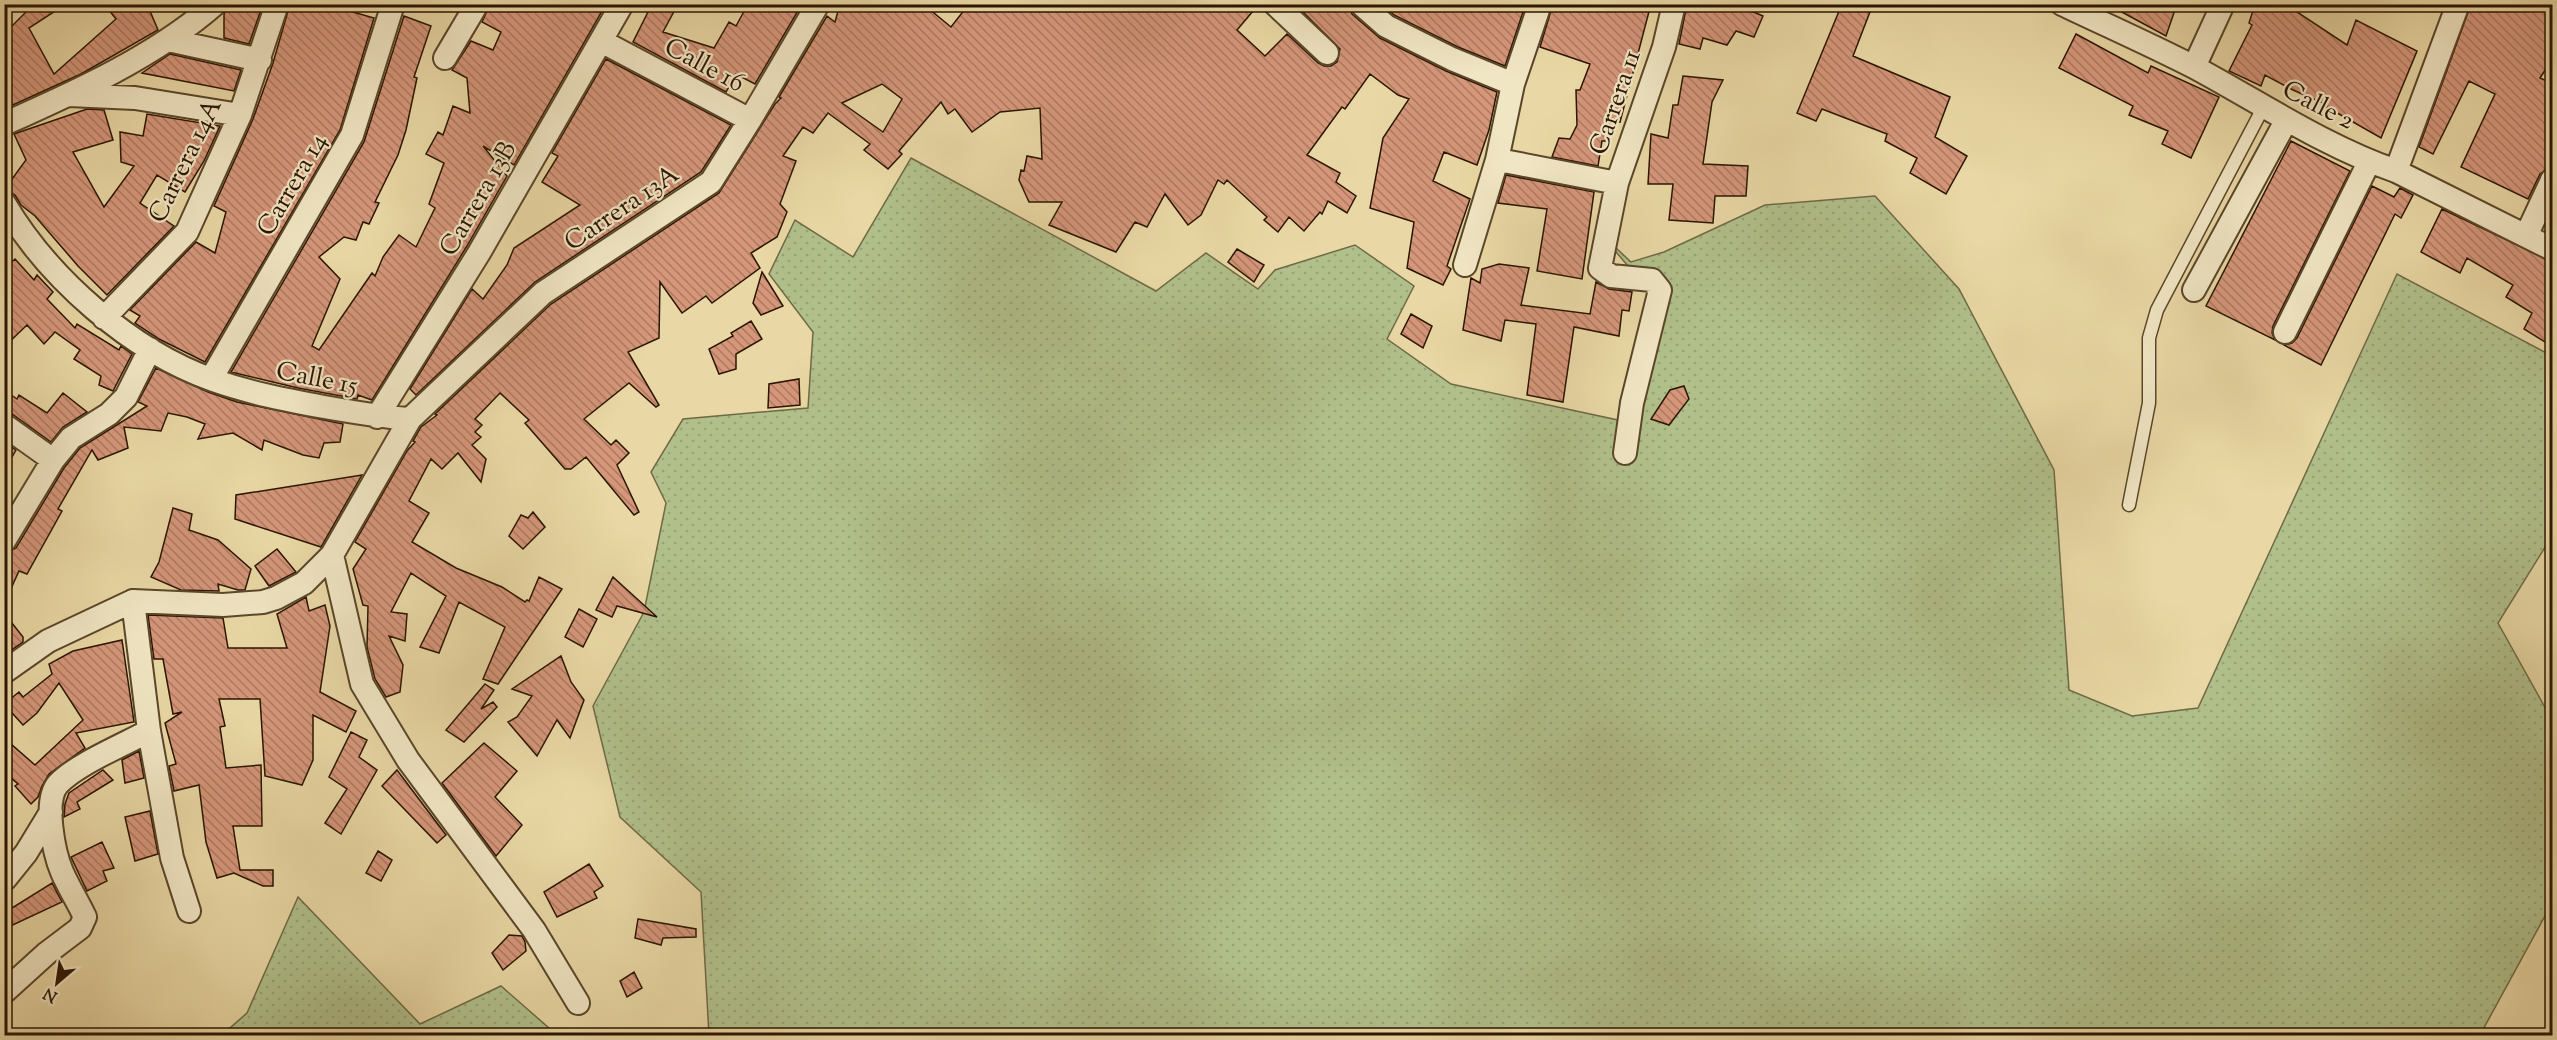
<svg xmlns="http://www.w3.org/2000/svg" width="2557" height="1040" font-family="'Sorts Mill Goudy',serif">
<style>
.grass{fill:url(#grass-dots);stroke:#6e6a46;stroke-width:1.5}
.building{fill:url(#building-back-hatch);stroke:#2a1501;stroke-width:1.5;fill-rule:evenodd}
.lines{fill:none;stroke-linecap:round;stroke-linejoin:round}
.lane-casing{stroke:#5a462a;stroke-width:15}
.street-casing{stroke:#5a462a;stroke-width:26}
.lane{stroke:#f1e6c4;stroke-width:12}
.street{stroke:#f1e6c4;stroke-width:22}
.labels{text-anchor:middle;stroke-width:4.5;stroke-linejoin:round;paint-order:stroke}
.street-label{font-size:26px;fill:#2a1501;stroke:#f1e6c4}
</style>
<defs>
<pattern id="grass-dots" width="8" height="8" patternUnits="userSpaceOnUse" patternTransform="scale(1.5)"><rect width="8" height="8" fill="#b1c08b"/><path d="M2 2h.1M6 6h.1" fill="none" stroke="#98a476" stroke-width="1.8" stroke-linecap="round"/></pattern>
<pattern id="building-back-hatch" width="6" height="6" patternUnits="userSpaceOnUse" patternTransform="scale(1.5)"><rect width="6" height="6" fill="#d5967a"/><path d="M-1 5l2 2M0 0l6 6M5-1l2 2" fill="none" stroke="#ad7962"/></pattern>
</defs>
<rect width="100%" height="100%" fill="#e9d8a5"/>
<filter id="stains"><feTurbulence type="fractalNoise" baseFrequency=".00333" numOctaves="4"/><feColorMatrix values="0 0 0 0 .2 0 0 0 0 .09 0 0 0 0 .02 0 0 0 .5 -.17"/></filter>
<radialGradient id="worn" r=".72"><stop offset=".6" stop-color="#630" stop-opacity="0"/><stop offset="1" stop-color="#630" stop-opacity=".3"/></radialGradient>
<path class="grass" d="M911 158 1156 291 1206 253 1258 289 1275 270 1355 245 1414 286 1387 339 1451 384 1618 420 1650 292 1600 233 1631 262 1664 252 1765 205 1875 196 1959 289 2054 470 2069 690 2132 716 2198 708 2397 274 2552 356V536L2498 623 2552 720V903L2480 1035H709L701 892 620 817 593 706 644 612 666 503 651 472 683 419 808 408 813 332 769 274 795 220 853 257Z
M298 897 420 1024 501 986 557 1035H222L247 1013Z"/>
<path class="building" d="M21 4H66L29 28 54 74 116 19 104 4H147L158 30 81 74 4 109V34L26 12Z
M228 4H263L249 44 224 38V14Z
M290 4H325L374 18 340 130 205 362 159 339 135 323 140 316 130 310 196 242 215 253 226 212 214 206 253 119 273 63Z
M490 4H606L514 165 483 146 507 176 467 246 372 400 358 395 357 399 298 388 231 372 364 142 404 16 431 26 414 77 417 78 406 130 398 155 375 202 379 203 369 224 363 222 356 240 344 237 319 257 340 279 312 346 319 350 372 273 375 276 383 257 399 235 416 247 435 208 429 204 444 163 426 154 438 132 443 135 453 106 470 113 467 78 452 70 471 41 493 50 501 32 482 22Z
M652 4H678L663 32 714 48 729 22 736 26 748 4H802L755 84 736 74 726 92 633 42Z
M840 4H923L951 27 969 4H1259L1237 30 1265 56 1287 34 1318 63 1324 66H1331L1337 62 1340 49 1295 4H1348L1352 14 1380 38 1446 71 1497 92 1489 130 1477 165 1444 152 1433 181 1470 199 1447 266 1451 269 1443 285 1407 268 1414 222 1370 208 1383 138 1409 99 1398 95 1370 74 1345 109 1342 107 1307 155 1340 173 1336 182 1356 196 1347 213 1328 201 1322 214 1320 212 1304 231 1289 217 1278 232 1264 220 1267 217 1227 180 1224 184 1218 180 1201 215 1188 225 1165 194 1147 227 1135 222 1116 252 1049 225 1062 202H1029L1019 180 1021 170 1024 171 1027 156 1042 159 1040 108 1000 112 972 132 955 109 948 114 941 102 899 151 902 154 888 169 864 150 870 144 828 113 813 133 803 127 783 156 796 161 780 204 787 212 777 237 751 253 760 268 712 303 706 296 682 313 660 282 659 338 628 352 659 405 656 407 629 383 584 419 611 445 616 440 629 453 617 465 639 512 634 515 586 457 571 469H565L525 423 529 420 500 393 475 419 482 425 475 432 481 437 472 445 486 459 481 482 458 453 442 469 431 459 409 501 429 513 412 542 456 568 502 587 525 602 527 600 529 601 539 577 562 589 498 684 483 679 505 627 459 602 439 653 420 647 446 596 411 573 391 612 407 614 405 641 389 636 403 665 400 692 386 697 375 679 367 647 368 606 363 605 353 569 366 549 355 542 407 451 415 442 413 441 421 427 437 415 435 414 551 304 719 193 775 104 781 98 779 97 827 16 835 22ZM882 84 902 99 883 132 842 103Z
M1382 4H1501L1523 12 1505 66 1458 47 1394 15Z
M1553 4H1651L1620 122 1611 120 1606 141H1602L1598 166 1552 157 1559 138 1570 139 1577 125 1576 90H1580L1590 64 1540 47Z
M1687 4H1745L1744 8 1763 16 1754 37 1736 31 1727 45 1703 38 1700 49 1679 44Z
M1842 4H1873L1853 56 1950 97 1935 137 1967 156 1946 194 1910 173 1917 158 1885 141 1887 134 1822 109 1816 121 1797 113Z
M2107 4H2177L2166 36Z
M2255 4H2297L2294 10 2347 45 2356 20 2417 51 2381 138 2325 106V104L2293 90 2265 75 2261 86 2229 71 2252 25 2249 23Z
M2471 4H2553V58L2540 78 2553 84V166L2540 174 2528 199 2461 167 2495 94 2469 81 2433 154 2419 147Z
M2076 34 2148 73 2151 66 2219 97 2191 158 2162 144 2168 131 2129 115 2133 106 2059 68Z
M170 54 241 70 234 91 142 73Z
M606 59 731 125 701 172 535 282 416 395 410 389 472 289 483 299 507 265 514 248 580 205 542 182 558 156 552 153Z
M1683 76 1723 80 1712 102 1703 164 1748 166 1746 196H1715L1713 223 1669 220 1673 184H1648L1651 134 1668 138 1673 105H1678Z
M87 109 104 110 113 140 73 152 104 207 134 166 121 162 120 132 143 136 147 114 220 126 204 161 185 192 157 175 140 203 174 226 107 295 78 266 35 216 21 205 15 195 4 190 26 160 14 134Z
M2291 141 2350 171 2273 326 2272 333 2275 340 2206 306Z
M1506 175 1594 192 1582 279 1537 271 1547 209 1498 203Z
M2372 186 2394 197 2400 188 2413 195 2401 218 2395 214 2321 365 2284 345 2292 343 2297 338Z
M2442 209 2553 262V347L2524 329 2532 313 2506 297 2513 285 2467 258 2460 273 2421 252Z
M1237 249 1264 265 1254 282 1228 262Z
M15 259 34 280 37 275 53 292 47 299 75 328 77 324 119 350 121 346 132 354 113 391 99 385 101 376 74 359 80 350 55 332 44 344 27 325 4 347V269Z
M1499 264 1529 268 1521 305 1590 314 1596 282 1609 289 1632 292 1629 311 1622 310 1619 336 1574 327 1563 402 1527 395 1536 324 1505 320 1501 341 1463 330 1471 278 1480 283 1482 269Z
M762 272 783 306 761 315 753 303Z
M1411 314 1432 326 1423 348 1401 334Z
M751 321 762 339 736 354V369L719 374 709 349 733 336 731 333Z
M156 368 208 392 237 402 343 424 340 442 324 443 319 458 303 455 264 440 262 450 233 433 198 439 205 424 187 417 168 413 161 431 124 427 128 448 98 460 92 450 58 509 62 511 27 574 19 571 4 604V554L16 548 64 468 80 448 147 406 138 402Z
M799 379 800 405 768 408 769 384Z
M1684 386 1689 399 1669 425 1651 419 1670 390Z
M4 390 17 399 19 395 47 413 63 393 87 412 63 427 51 442 12 414 4 412Z
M4 442 16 450 4 471Z
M362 475 321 547 235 519 236 495Z
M173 508 192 514 189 530 218 540 251 569 245 590H238L218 584 219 591 181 590 151 577 159 562Z
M533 512 545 527 523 549 509 536 521 515 528 518Z
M277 549 296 572 269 586 255 566Z
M613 577 657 617 617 606 612 617 596 610Z
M306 597 309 611 325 605 330 626 320 692 356 711 346 732 313 715V760L302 785 265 776 260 699H219L225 726 220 727 226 768 261 765 262 826H233L240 870H273V886H263L234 873 217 878 206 842 199 785 174 791 169 766 176 764 165 723 182 712 173 714 163 659H154L148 615 223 618 228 648H287L277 614Z
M579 609 597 619 583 647 565 637Z
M4 613 23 637V642L4 655Z
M122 640 134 722 76 733 85 748 49 774 42 786 38 797 31 804 15 786 18 784 4 772V738L35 765 83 720 59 683 37 713 23 725 4 704 19 692 23 697 52 674 49 664 73 651Z
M561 656 571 682 584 700 570 738 557 720 537 756 508 722 517 717 532 696 512 689Z
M485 684 494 690 481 709 493 702 497 707 464 742 446 730Z
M351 732 367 740 359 757 377 770 341 834 325 823 347 789 329 777Z
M484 743 517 771 495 797 522 825 496 856 442 783Z
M139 751 144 778 125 783 122 760Z
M103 770 113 780 77 802 80 809 64 817 65 804 69 793Z
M397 770 446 835 437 843 382 786Z
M150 811 158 854 135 861 125 817Z
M102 842 114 868 103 871 107 881 87 891 71 857Z
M378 851 392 860 381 881 366 873Z
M589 864 603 886 594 892 597 898 557 917 544 892Z
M52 883 62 902 4 929V913Z
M638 919 696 929V937L663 938 661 945 635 938Z
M509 935 522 936 525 942 526 951 503 970 492 953Z
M634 972 642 988 627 997 620 981Z"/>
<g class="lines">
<g class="lane-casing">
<path id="lane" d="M2129 505 2149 403V338L2157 310 2263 108"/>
</g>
<g class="street-casing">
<path id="street" d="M1275 4 1327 53
M1361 4 1386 26 1452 59 1513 84
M2062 4C2106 25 2151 45 2194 67 2261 103 2324 146 2396 171L2552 249
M168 40 260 60
M601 41 750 120
M445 58 477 4
M2194 67 2223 4
M69 95 135 98 240 115
M4 124C76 92 156 56 215 4
M1509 162 1617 183
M2396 171 2458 4
M4 203C48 278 131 351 213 380 250 393 286 400 324 407 353 412 381 417 410 419
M2526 236 2552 180
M1465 265 1497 160 1513 84 1540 4
M2194 290 2286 121
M104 318 187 232 240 115 277 4
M2285 332 2369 162
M211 379 352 135 393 4
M377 417 479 253 622 4
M4 425 53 460
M1625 453 1632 403 1660 290 1652 280 1611 276 1600 268 1617 183 1664 47 1674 4
M4 541 53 460 71 438 109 414 126 397 150 349
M332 555 362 684 408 760 534 930 578 1003
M133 601 149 731 172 858 189 911
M4 672 48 641 133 601 223 605 263 602 276 598 304 583 332 555 410 419 543 293 711 182 750 120 818 4
M5 879 26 853 51 812
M4 992 47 953 80 928 85 917C78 902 69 888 62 872 54 853 43 801 58 784 77 764 123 745 149 731"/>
</g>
<use href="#lane" class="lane"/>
<use href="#street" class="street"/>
</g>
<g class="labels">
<g class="street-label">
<text transform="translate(705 64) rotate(28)" y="9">Calle 16</text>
<text transform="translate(1614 102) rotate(-71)" y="9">Carrera 11</text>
<text transform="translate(2319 104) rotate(27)" y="9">Calle 2</text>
<text transform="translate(184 160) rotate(-64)" y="9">Carrera 14A</text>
<text transform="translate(291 184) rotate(-60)" y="9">Carrera 14</text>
<text transform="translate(477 198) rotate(-60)" y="9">Carrera 13B</text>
<text transform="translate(621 207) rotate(-34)" y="9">Carrera 13A</text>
<text transform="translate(317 377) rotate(11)" y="9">Calle 15</text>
</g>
</g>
<rect width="2557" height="1040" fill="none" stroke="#e9d8a5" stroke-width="24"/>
<rect x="6" y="6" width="2545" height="1028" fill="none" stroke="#2a1501" stroke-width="3"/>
<rect x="12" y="12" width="2533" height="1016" fill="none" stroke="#2a1501" stroke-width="1.5"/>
<g transform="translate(57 983) rotate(209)" stroke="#f1e6c4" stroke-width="4.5" paint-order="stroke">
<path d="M0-4.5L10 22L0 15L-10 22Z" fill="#2a1501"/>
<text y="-9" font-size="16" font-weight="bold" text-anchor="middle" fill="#2a1501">N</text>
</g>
<rect width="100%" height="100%" filter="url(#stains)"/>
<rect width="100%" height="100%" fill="url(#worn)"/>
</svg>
